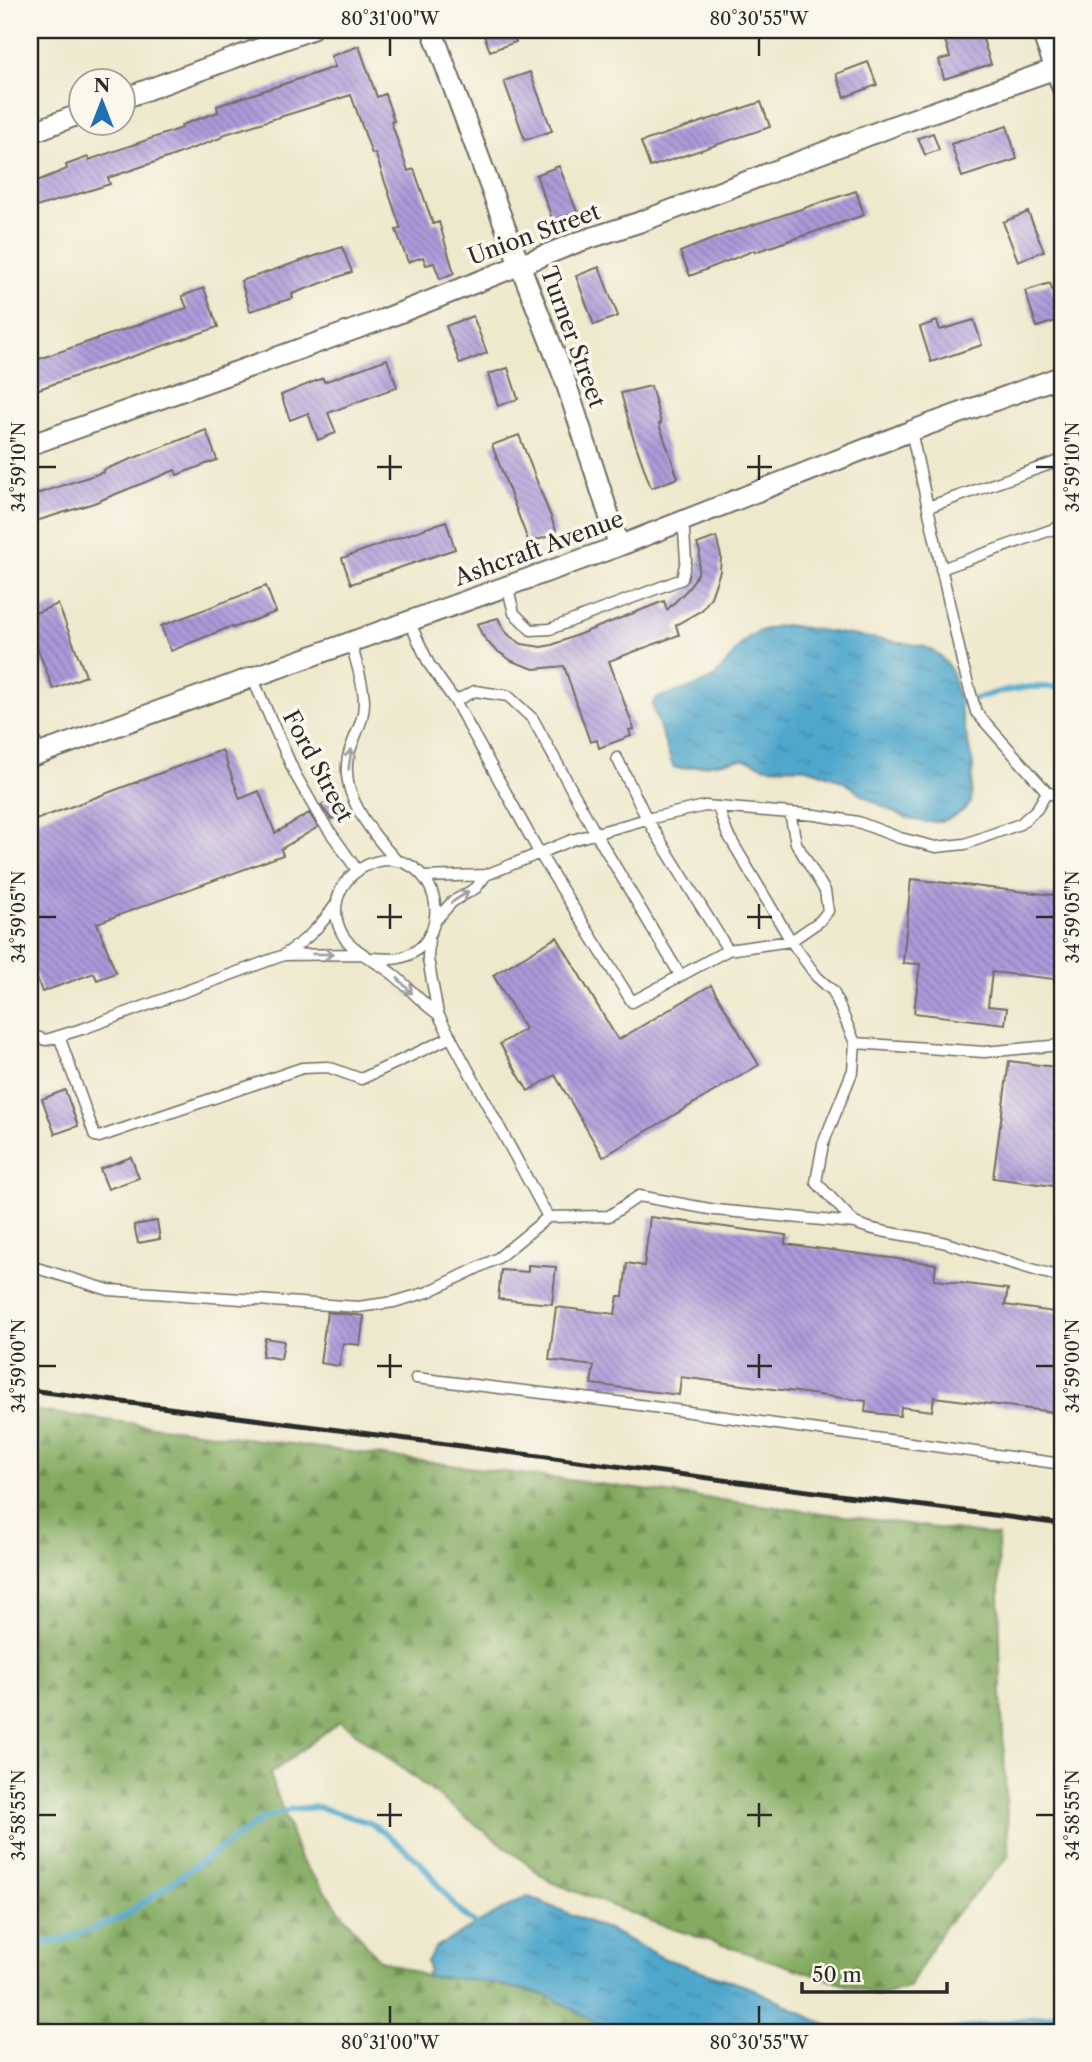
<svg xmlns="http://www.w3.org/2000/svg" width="1092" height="2062" font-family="'Libre Caslon Text',serif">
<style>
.forest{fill:url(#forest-firs);stroke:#576a46;stroke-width:2}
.water{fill:url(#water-ripples);stroke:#3d697c;stroke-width:2}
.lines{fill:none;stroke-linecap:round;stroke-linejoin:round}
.stream{stroke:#4fa7cc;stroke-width:6}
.building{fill:url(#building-back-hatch)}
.service-casing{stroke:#6f6d63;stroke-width:13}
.minor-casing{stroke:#6f6d63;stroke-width:23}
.service{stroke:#fff;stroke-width:10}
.minor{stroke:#fff;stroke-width:19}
.rail{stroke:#2b2b2b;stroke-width:5}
.oneway{stroke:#a0a0a0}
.ticks{fill:none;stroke:#2b2b2b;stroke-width:2.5}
.labels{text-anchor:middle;stroke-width:7;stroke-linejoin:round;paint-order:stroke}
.street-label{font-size:23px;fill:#2b2b2b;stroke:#fbf7ec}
.neatline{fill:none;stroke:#2b2b2b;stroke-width:2.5}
.ticks-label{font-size:18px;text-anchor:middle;fill:#2b2b2b}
</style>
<defs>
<pattern id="forest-firs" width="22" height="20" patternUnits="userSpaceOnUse" patternTransform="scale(1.75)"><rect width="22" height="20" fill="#83aa60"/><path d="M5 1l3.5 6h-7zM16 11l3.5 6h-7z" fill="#6b8b4f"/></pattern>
<pattern id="water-ripples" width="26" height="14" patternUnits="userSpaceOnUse" patternTransform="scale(1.75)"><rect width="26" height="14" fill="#4fa7cc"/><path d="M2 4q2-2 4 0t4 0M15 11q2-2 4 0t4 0" fill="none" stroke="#4288a6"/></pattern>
<pattern id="building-back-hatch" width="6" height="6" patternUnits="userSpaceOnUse" patternTransform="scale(1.75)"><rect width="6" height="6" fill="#ab99d9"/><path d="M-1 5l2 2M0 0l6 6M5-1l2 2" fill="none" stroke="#8b7db0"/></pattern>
</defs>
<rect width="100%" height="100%" fill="#fbf7ec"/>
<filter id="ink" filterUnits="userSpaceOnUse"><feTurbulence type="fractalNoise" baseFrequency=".0143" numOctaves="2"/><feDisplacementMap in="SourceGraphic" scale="14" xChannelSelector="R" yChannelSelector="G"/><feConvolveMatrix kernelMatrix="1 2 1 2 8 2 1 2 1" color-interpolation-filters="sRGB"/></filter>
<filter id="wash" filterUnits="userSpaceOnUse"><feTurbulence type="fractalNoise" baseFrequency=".00686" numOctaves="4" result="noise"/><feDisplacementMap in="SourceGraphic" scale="28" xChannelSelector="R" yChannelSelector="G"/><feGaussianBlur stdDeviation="1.57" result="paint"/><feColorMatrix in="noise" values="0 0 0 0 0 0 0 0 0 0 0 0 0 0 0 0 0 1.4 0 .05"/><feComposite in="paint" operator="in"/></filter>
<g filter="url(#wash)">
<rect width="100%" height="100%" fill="#eee8cc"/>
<path class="forest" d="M30 1410 998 1536 1001 1693 1009 1856 944 1927 909 1987 879 1996 661 1925 551 1882 340 1721 270 1774 300 1859 378 1959 425 1976 468 1979 535 1992 551 1997 612 2032H30Z"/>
<path class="water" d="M786 625 923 646C937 652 945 659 952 672L973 765 971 803C938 839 900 817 864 796 855 790 847 782 837 779 827 775 816 770 806 768 793 767 780 768 768 767 759 766 752 760 742 759L680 769 673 767 652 705 657 698C670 693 704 686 714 677 744 648 737 631 786 625Z
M527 1896 615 1933 663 1958 754 1989 840 2032H612L551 1997 535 1992 468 1979 425 1976 429 1970 427 1962 436 1947Z"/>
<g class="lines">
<path class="stream" d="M955 705 998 692 1030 687H1062
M30 1945 63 1940 123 1917 262 1819 292 1809 319 1807 370 1823 384 1832 420 1862 457 1908 477 1926 478 1934
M941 2032 1062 2014"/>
</g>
<g id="blocks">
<path class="building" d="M482 30H512L516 42 490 51Z
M942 30H980L991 64 944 79 939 60 950 57Z
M359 46 377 97 385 94 394 121 391 122 408 171 414 169 433 224 439 222 454 273 440 279 434 263 426 265 423 257 408 262 396 230 401 229 375 153 372 154 351 95 222 135 223 137 170 157 108 178 110 184 30 209V184L67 169 66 165 88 157 89 160 182 128 181 125 218 112 217 106 335 67 331 56Z
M868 62 877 85 845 97 836 74Z
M530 72 552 131 525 140 504 81Z
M761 102 770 127 650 167 641 142Z
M1007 126 1017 159 962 177 951 144Z
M933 133 939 150 925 155 918 138Z
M559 166 577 212 553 221 536 175Z
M856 191 864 215 755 252V250L690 276 680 252 728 233Z
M1028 212 1044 251 1018 261 1003 222Z
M342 247 352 272 292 294 293 298 250 311 241 281Z
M599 267 618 316 594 325 576 276Z
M1050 283 1062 319 1037 327 1025 291Z
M204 288 218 327 30 392V362L187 308 182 296Z
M473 316 487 353 460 364 446 326Z
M974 320 982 345 931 362 920 327 937 321 940 330Z
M387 359 397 387 328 413 336 433 318 440 308 413 290 420 281 395 323 378 324 382Z
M508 368 518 399 498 406 488 374Z
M651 386 661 423 659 424 678 478 651 488 632 434 621 393Z
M206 430 217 460 177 475 175 470 94 503 30 523V496L104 472 103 470Z
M519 435 557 533 529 543 492 445Z
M446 521 455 549 351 584 342 558Z
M716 537 721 556 720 571 711 597 702 610 676 625 679 635 609 661 634 729 629 730 631 736 599 748 597 740 590 742 564 666 534 669 512 661 493 648 482 635 477 624 498 618 504 630 511 637 522 644 541 647 552 645 664 601 667 610 689 588 698 573 700 552 697 544Z
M266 586 276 612 233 628 232 626 171 651 161 626Z
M58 604 86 676 53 689 30 628V615Z
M222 750 240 799 259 791 275 833 309 813 318 827 281 849 283 855 97 923 116 973 97 980 94 973 42 992 30 959V822Z
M333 798 342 813 331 819 321 805Z
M911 879 1062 896V980L992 972 988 1006 1007 1008 1005 1024 914 1013 920 964 903 963Z
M557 937 618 1040 711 985 759 1065 603 1157 555 1075 528 1091 500 1044 525 1029 493 975Z
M1009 1061 1062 1068V1187L993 1178Z
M65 1090 78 1126 55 1134 42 1099Z
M131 1157 139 1178 108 1189 100 1169Z
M650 1217 786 1235 785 1244 936 1264 934 1280 1008 1289 1005 1305 1062 1313V1413L934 1397 932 1411 901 1407 900 1416 865 1412 866 1401 681 1377 679 1395 591 1384 594 1366 549 1360 556 1307 615 1314 618 1296H623L627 1263 644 1266Z
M157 1221 160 1239 138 1243 134 1225Z
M528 1265 556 1267 552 1304 498 1299 501 1270 528 1272Z
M327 1312 364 1316 360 1345 343 1343 339 1366 320 1363Z
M265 1338 284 1341 281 1359 262 1356Z"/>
</g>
</g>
<g filter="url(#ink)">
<use href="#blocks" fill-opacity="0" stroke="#6f6d63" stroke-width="2"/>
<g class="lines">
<g class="service-casing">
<path id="service" d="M911 431 963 666 976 712 1047 792 1062 798
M928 507 1062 460
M941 569 1062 526
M507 585 514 613 531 630 550 629 682 579 686 560 683 519
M409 621 429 664 455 701 540 854 632 1002 728 950 791 941 820 921 828 911 825 891 796 843 790 813
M351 642C355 660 363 681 364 700 365 721 353 737 348 757 340 795 373 835 397 861
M252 677 295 774 319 816 357 870
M455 701 475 691 508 696 533 719 596 834 680 975
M30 726 39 754
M617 758 647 819 728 950
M718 807 727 833 791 941 817 977 833 991 855 1043 853 1070 823 1144 816 1182 855 1223
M424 877 486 875 572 840 647 819 705 806 815 815 858 822 900 838 936 847 965 844 1020 824 1037 809 1047 792
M435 921 452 902 476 888 486 875
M429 935 428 959 438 1014 548 1217
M284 955 363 954
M372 958C383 959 393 960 403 957 435 947 444 908 427 882 393 829 310 882 344 937 352 950 380 964 394 975 410 988 420 1002 438 1014
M30 1035 46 1040 85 1028 284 955C306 940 321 926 336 904
M59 1036 95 1136 99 1137 302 1068 328 1067 361 1079 451 1037
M855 1043 984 1052 1062 1045
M30 1266 109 1290 358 1307 394 1302 428 1292 498 1258 548 1217 609 1216 639 1196 715 1210 855 1223C884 1235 916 1235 946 1243 985 1254 1023 1268 1062 1277
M416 1378 625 1403 1062 1464"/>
</g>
<g class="minor-casing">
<path id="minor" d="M432 30 507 232 565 380 619 546
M1041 30 1062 87
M122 99 310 30
M30 133 80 114
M30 445 384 319 578 242 640 222 893 126 1055 69
M30 757 619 546 911 431 1062 376"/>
</g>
<use href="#service" class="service"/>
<use href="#minor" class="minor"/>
<path class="rail" d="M30 1390 1062 1524"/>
</g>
<defs><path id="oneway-shaft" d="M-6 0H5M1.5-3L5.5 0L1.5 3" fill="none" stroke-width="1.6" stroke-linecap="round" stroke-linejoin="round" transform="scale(1.75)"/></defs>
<g class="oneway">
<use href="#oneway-shaft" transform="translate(350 759) rotate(-82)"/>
<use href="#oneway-shaft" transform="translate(460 897) rotate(-33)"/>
<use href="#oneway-shaft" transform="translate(323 954) rotate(1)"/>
<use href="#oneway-shaft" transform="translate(405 986) rotate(47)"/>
</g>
</g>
<path class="ticks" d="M390 38V56M759 38V56M390 455V480M759 455V480M38 467H56M377 467H402M747 467H772M1036 467H1054M390 904V929M759 904V929M38 917H56M377 917H402M747 917H772M1036 917H1054M390 1354V1378M759 1354V1378M38 1366H56M377 1366H402M747 1366H772M1036 1366H1054M390 1803V1827M759 1803V1827M38 1815H56M377 1815H402M747 1815H772M1036 1815H1054M390 2006V2024M759 2006V2024"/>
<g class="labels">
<g class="street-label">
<text transform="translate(534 234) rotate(-20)" y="8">Union Street</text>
<text transform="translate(573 337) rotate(70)" y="8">Turner Street</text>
<text transform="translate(539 548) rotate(-20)" y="8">Ashcraft Avenue</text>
<text transform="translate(318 766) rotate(62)" y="8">Ford Street</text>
</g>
</g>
<rect width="1092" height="2062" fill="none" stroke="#fbf7ec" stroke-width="77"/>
<g transform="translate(102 102)"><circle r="33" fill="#fbf7ec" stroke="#a8a59f" stroke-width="2"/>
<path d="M0-5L12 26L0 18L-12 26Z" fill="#1f6fb2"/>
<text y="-10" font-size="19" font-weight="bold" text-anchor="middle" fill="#2b2b2b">N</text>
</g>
<path d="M802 1982v10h145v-10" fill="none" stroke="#2b2b2b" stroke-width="3.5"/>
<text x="812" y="1982" font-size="21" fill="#2b2b2b" stroke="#fbf7ec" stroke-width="5" paint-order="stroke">50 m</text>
<rect x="38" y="38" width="1016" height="1986" class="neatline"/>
<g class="ticks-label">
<text x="390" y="25">80°31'00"W</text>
<text x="759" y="25">80°30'55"W</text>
<text transform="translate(19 467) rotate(-90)" y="6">34°59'10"N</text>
<text transform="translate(1073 467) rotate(-90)" y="6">34°59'10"N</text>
<text transform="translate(19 917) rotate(-90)" y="6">34°59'05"N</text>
<text transform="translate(1073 917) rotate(-90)" y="6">34°59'05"N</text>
<text transform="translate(19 1366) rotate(-90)" y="6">34°59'00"N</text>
<text transform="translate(1073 1366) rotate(-90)" y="6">34°59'00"N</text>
<text transform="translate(19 1815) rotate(-90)" y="6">34°58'55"N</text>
<text transform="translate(1073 1815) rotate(-90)" y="6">34°58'55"N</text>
<text x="390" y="2049">80°31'00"W</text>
<text x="759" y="2049">80°30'55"W</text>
</g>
</svg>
